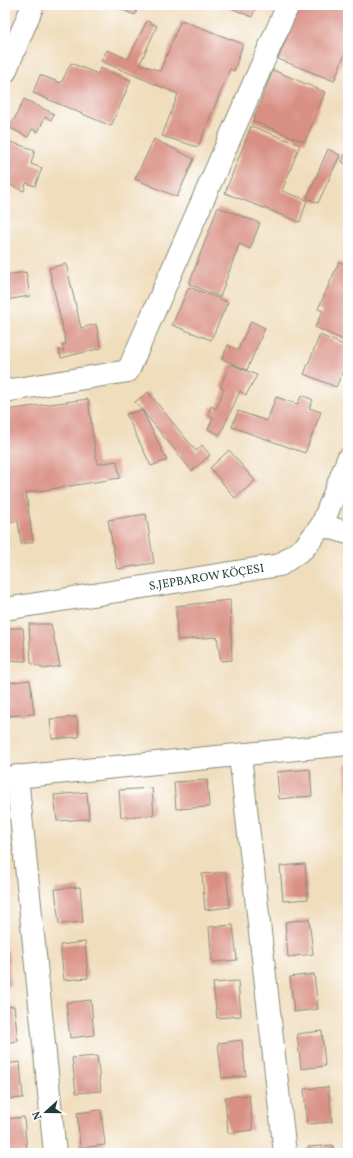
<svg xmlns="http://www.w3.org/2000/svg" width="353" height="1158" font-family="Vollkorn,serif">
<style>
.building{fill:#d99084}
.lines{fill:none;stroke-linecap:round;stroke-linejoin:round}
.minor-casing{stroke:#888d78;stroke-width:24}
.minor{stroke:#fff;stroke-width:22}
.labels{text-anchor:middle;stroke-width:3;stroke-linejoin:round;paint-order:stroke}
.street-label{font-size:12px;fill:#1f3d34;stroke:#fff}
</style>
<rect width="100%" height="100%" fill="#fff"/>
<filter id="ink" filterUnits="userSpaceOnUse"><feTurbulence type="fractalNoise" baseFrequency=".025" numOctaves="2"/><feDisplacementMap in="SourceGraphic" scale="8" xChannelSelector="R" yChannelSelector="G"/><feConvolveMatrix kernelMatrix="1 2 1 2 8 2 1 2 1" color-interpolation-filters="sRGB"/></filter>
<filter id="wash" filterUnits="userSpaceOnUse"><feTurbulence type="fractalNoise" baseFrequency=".012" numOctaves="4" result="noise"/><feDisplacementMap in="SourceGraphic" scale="16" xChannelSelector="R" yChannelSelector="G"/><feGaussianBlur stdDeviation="0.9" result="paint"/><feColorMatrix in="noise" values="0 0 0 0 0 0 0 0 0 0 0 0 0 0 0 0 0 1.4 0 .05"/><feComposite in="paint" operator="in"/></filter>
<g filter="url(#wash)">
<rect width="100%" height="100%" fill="#f0ddbc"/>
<g id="blocks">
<path class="building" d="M111 5H139L135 15Z
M224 5H257L252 17Z
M300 5H333L348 11V46L334 81 278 59Z
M181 20 243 44 234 71 230 69 198 147 162 136 178 94 101 61 107 50 128 59 147 21 157 26 140 64 160 71Z
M71 63 98 74 100 68 131 80 111 126 33 93 40 75 61 83Z
M273 70 325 92 305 142 253 121Z
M24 99 54 114 51 120 45 117 38 132 32 129 28 137 10 128Z
M251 126 300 145 282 191 307 200 300 222 225 193Z
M154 139 194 159 177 197 135 179Z
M8 141 35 150 31 164 42 168 35 186 26 183 24 191 5 183V149Z
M348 145V165L342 162Z
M328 149 340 155 318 203 307 198Z
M218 207 260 223 250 249 239 244 220 297 189 284Z
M339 262 348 265V342L315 327 323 311 318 309Z
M66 264 81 328 96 324 101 348 61 358 59 350 64 351 62 345 66 344 49 268Z
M26 272 30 296 5 300V275Z
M189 287 228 302 211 340 172 325Z
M251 321 265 328 247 370 222 359 228 345 238 350Z
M320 335 348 347V360L336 387 304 374Z
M230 364 257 375 246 395 240 391 220 435 208 429 213 418 208 415 211 406 216 409 224 389 220 387Z
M148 392 196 451 202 445 210 455 192 471 142 410 167 460 151 466 126 414 142 410 135 402Z
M302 395 313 400 309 408 321 412 305 453 232 427 238 411 267 421 276 397 297 404Z
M88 399 97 464 117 461 120 478 26 493 33 542 21 544 18 521 5 523V410Z
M229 450 255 481 235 498 210 468Z
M146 514 154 563 117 569 108 520Z
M230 600 232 660 221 661 217 637 177 640 176 606Z
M29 624H51L60 666 44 669 31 663Z
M5 628H23L26 661 6 660Z
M30 680 34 714 5 716V683Z
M77 717 79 737 52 739 50 719Z
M345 765H348V791H347Z
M310 769 312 796 279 799 277 772Z
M207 780 209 807 176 809 174 782Z
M152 788 154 815 121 817 119 790Z
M87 792 89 819 57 821 54 795Z
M305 864 308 899 283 901 280 866Z
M226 872 230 907 205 910 202 874Z
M80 887 83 922 59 924 55 889Z
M309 919 313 954 288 957 285 922Z
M233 925 237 960 212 962 209 927Z
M85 942 88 978 64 980 60 945Z
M8 951 11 986 5 987V952Z
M314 974 318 1009 294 1012 290 977Z
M238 981 241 1016 217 1018 213 983Z
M91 1000 94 1035 70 1038 66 1003Z
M14 1006 18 1041 5 1043V1007Z
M322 1031 325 1066 301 1069 297 1034Z
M242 1040 246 1076 222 1078 218 1043Z
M97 1056 101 1091 76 1093 72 1058Z
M20 1062 23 1098 5 1099V1064Z
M328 1087 332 1122 307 1124 304 1089Z
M249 1095 253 1130 228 1133 225 1097Z
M101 1110 105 1145 80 1148 77 1113Z
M24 1117 27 1153H5V1119Z
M333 1145 334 1153H309L308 1147Z"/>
</g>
</g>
<g filter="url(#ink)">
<use href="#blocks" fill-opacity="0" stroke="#888d78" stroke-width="1"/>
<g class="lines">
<g class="minor-casing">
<g id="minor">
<path d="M5 72 33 5"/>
<path d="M5 391 128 371 288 5"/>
<path d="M322 525 348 533"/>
<path id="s1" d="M5 609 280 565 304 548 322 525 348 459"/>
<path d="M240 755 285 1153"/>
<path d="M17 776 55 1153"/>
<path d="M5 778 348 744"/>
</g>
</g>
<use href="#minor" class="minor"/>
</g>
</g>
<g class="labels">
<g class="street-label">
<text dy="4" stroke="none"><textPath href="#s1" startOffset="204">S.JEPBAROW KÖÇESI</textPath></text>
</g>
</g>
<rect width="353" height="1158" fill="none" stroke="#fff" stroke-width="20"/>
<g transform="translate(46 1112) rotate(249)" stroke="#ffffff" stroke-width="3" paint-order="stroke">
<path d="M0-3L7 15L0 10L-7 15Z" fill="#1f3d34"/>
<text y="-6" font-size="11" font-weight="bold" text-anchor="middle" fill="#1f3d34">N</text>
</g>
</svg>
